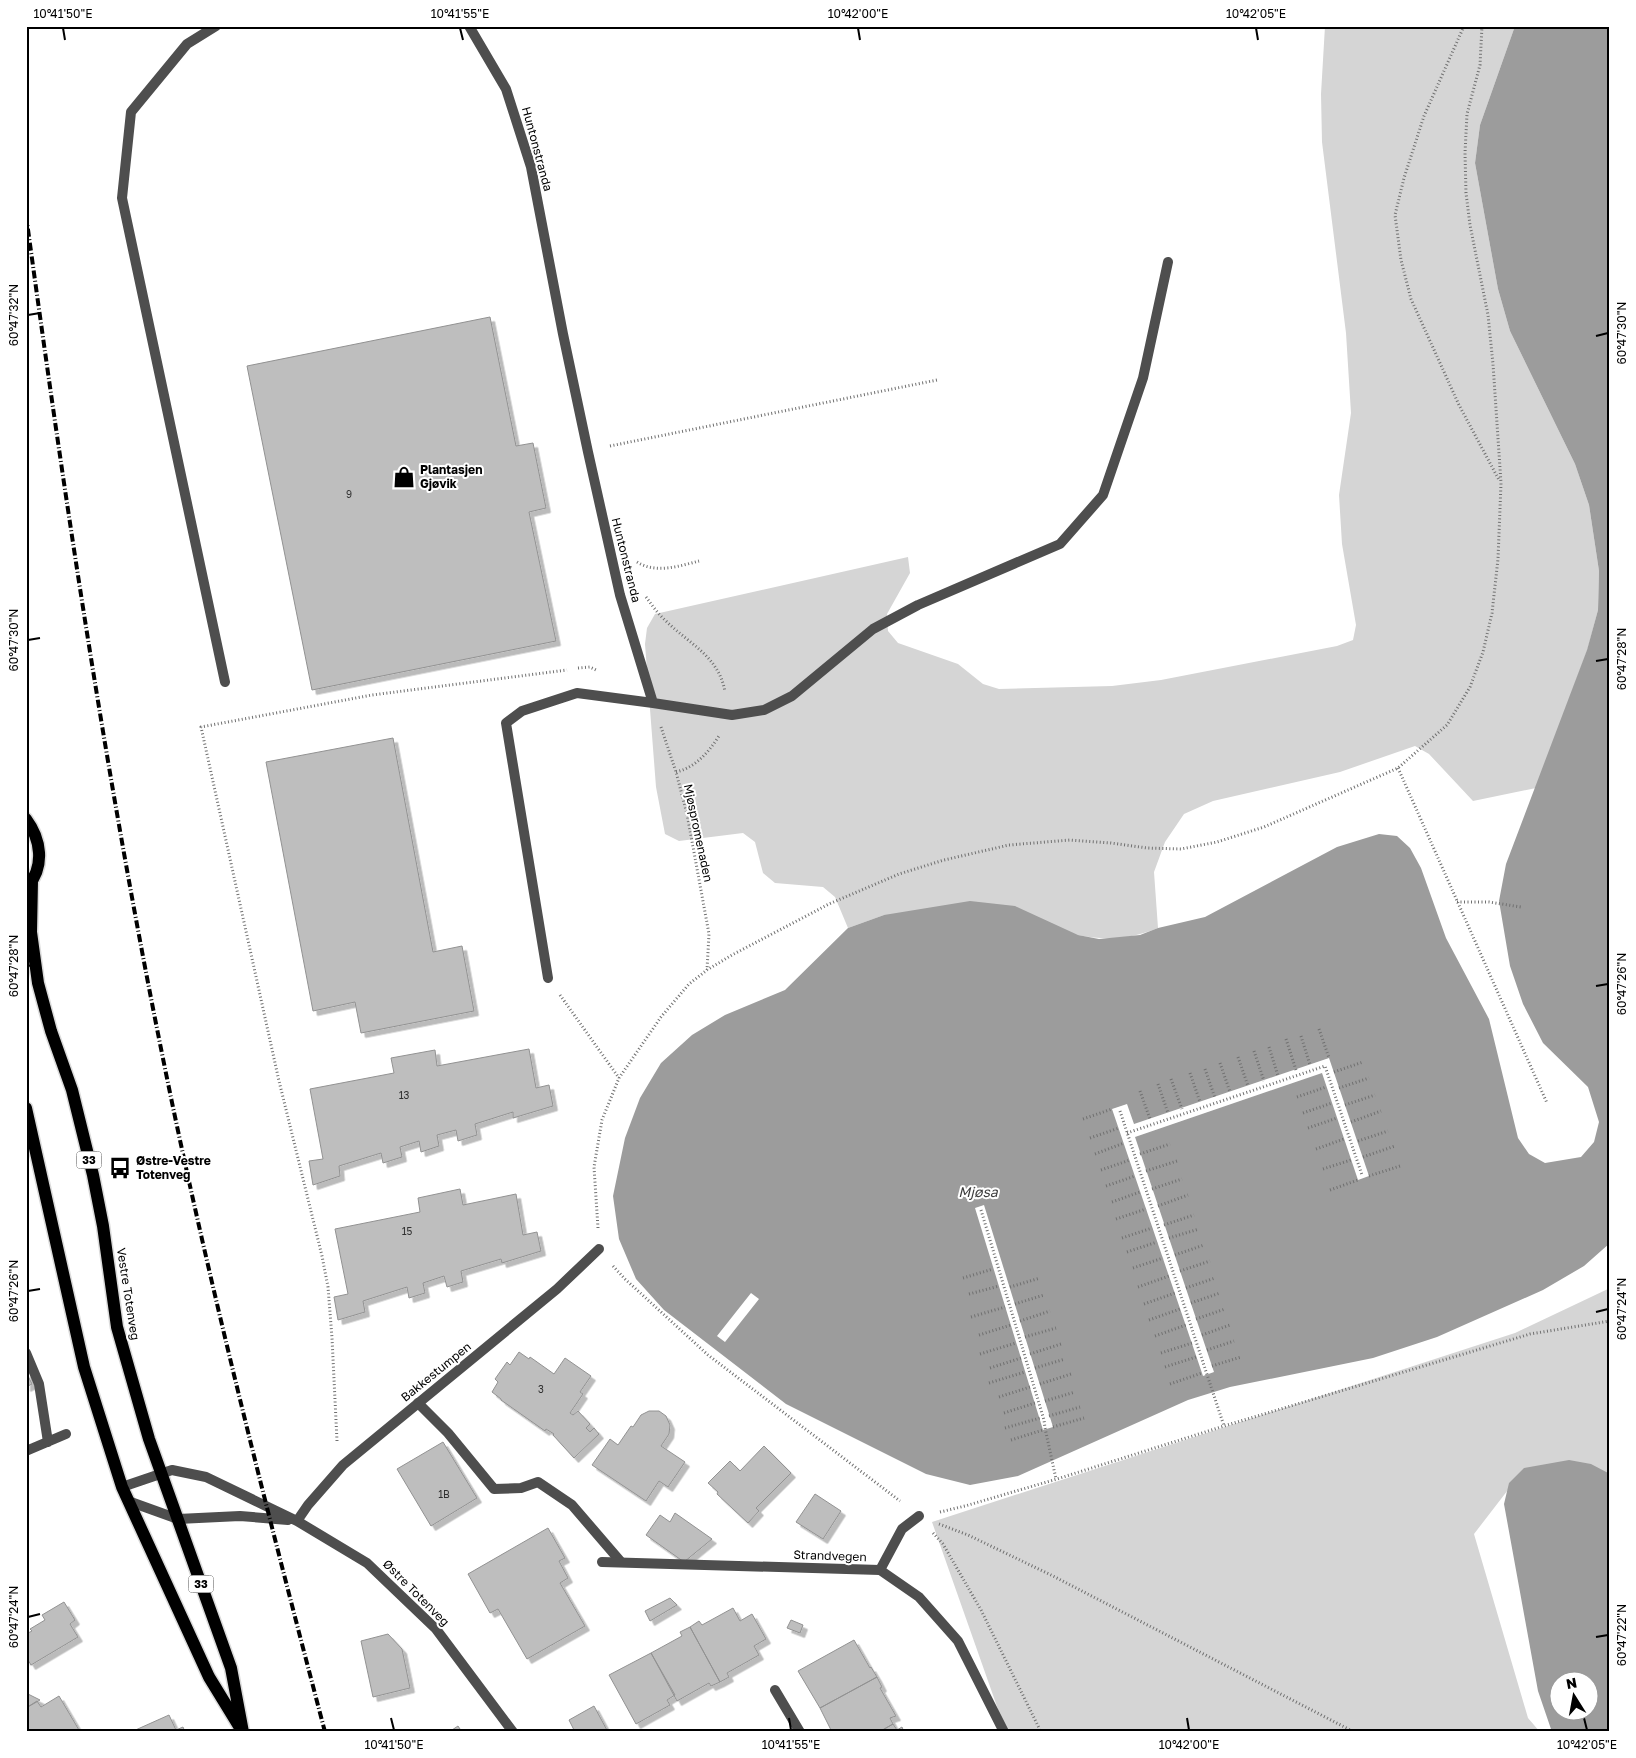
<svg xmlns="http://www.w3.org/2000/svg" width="1636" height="1758" font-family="'Golos Text',sans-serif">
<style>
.green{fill:#d5d5d5}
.water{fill:#9c9c9c;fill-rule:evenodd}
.pier{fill:#fff}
.building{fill:#bebebe;stroke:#929292;filter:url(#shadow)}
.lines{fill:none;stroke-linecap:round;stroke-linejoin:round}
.primary-casing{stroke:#dbdbdb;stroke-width:15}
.path{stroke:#707070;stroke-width:3;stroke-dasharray:1 2.5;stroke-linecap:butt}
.service{stroke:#4e4e4e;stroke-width:10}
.minor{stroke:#4e4e4e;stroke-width:10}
.primary{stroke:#000;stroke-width:12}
.rail{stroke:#000;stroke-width:4;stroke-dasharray:8 2.5 1 2.5;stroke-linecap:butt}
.ticks{fill:none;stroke:#000;stroke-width:2}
.labels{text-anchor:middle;stroke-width:4;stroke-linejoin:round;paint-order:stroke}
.number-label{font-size:10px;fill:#303030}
.shield{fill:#fff;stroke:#4c4c4c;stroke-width:1}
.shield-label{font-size:11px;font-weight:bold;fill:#000}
.street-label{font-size:12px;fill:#000;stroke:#fff}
.poi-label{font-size:12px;font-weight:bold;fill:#000;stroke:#fff;text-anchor:start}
.water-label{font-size:14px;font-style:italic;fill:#3d3d3d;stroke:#fff}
.neatline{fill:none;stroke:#000;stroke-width:2}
.ticks-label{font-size:12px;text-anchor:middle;fill:#000}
</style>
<defs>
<filter id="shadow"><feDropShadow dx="4.5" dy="4.5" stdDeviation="0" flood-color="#0004"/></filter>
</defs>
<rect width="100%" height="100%" fill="#fff"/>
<path class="green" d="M1325 26H1515L1480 125 1475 163 1498 289 1510 331 1575 464 1589 505 1599 571 1598 610 1587 651 1536 788 1473 801 1429 754 1415 746 1340 772 1213 801 1184 814 1165 842 1154 872 1158 928C1131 939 1107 941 1078 935L884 915 848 928 835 897 823 887 775 883 763 873 755 842 743 833 679 841 665 834 656 787 645 644 647 628 655 614 908 557 910 573 887 614 888 631 898 643 958 664 983 684 999 689 1112 686 1161 680 1337 646 1353 640 1356 625 1342 544 1339 495 1351 413 1346 333 1322 142 1321 94Z
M1610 1288V1489L1521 1473 1474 1534 1528 1718 1540 1732H1006L932 1522 1515 1333Z"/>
<path class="water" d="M1515 26H1610V1243L1584 1266 1543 1290 1437 1337 1373 1358 1230 1387 1188 1400 1018 1476 970 1485 926 1474 786 1404 664 1310 636 1279 619 1239 613 1196 625 1138 640 1098 661 1063 692 1035 725 1015 785 990 848 928 884 915 970 901 1015 906 1078 935 1099 939 1140 935 1158 928 1205 917 1337 847 1379 834 1397 836 1410 848 1421 868 1446 938 1489 1019 1518 1138 1529 1154 1545 1163 1581 1157 1594 1142 1599 1122 1588 1087 1543 1043 1523 1004 1510 966 1499 901 1506 864 1587 650 1598 610 1599 571 1589 505 1575 464 1510 331 1498 289 1475 163 1480 125Z
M1569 1460 1591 1464 1610 1474V1732H1552L1538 1691 1504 1504 1509 1483 1524 1468ZM1558 1680H1588V1710H1558Z"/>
<path class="pier" d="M1329 1058 1369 1176 1358 1180 1322 1073 1135 1137 1214 1372 1203 1376 1112 1109 1127 1104 1134 1124Z
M984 1205 1053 1427 1043 1430 975 1208Z
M751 1293 759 1299 725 1342 717 1336Z"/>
<path class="building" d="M490 317 516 446 533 443 546 508 529 512 556 641 312 690 247 366Z
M393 738 433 952 462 946 474 1011 361 1033 355 1002 313 1011 266 762Z
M529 1049 536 1088 549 1085 553 1106 513 1118V1112L475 1124 477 1135 458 1141 456 1130 437 1135 439 1146 421 1152 419 1141 400 1147 402 1157 383 1163 381 1153 339 1166 340 1176 313 1185 309 1161 323 1159 310 1089 394 1073 391 1058 435 1050 437 1066Z
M460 1189 463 1205 516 1194 523 1235 537 1232 541 1251 502 1263 501 1259 461 1271 463 1282 447 1287 444 1276 423 1283 425 1293 409 1298 407 1287 363 1301 365 1312 338 1320 334 1297 348 1294 335 1229 420 1212 418 1198Z
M519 1352 529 1359 530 1357 554 1374 565 1358 591 1376 580 1392 583 1394 570 1413 573 1415 578 1411 590 1424 586 1428 590 1432 594 1428 599 1434 574 1458 553 1435 554 1434 546 1429 545 1431 501 1400V1399L492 1392 498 1382 495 1379 507 1362 510 1365Z
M26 1372 32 1384 26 1387Z
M649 1411H659L666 1416 670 1425 669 1434 661 1446 685 1462 668 1487 659 1481 646 1501 592 1465 610 1439 618 1445 631 1426 633 1427 641 1415Z
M443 1442 477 1498 431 1526 397 1469Z
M764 1446 791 1473 756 1508 759 1511 748 1523 717 1494 718 1492 708 1483 730 1461 740 1471Z
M815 1494 841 1511 823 1539 796 1522Z
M675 1513 712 1539 684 1562 646 1535 660 1515 670 1522Z
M548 1528 565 1558 559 1561 568 1578 560 1583 585 1626 527 1659 498 1609 490 1613 468 1574Z
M670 1598 677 1605 650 1621 645 1611Z
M64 1602 75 1620 70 1624 78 1637 31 1665 28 1660 26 1661V1634L32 1631 30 1629 45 1620 42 1615Z
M733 1608 740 1621 752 1614 766 1639 754 1646 759 1655 727 1673 729 1677 720 1682 690 1627 699 1621 702 1625Z
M791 1620 803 1625 800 1633 787 1628Z
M690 1627 720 1682 711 1686 709 1683 677 1701 651 1653 682 1636 680 1632Z
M388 1634 402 1649 410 1688 373 1697 361 1641Z
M854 1640 870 1668 871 1667 877 1677 820 1708 798 1671Z
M651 1653 675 1695 667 1700 670 1705 636 1724 609 1675Z
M877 1677 882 1687 880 1688 896 1716 890 1718 893 1724 879 1732H832L820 1708Z
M26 1693 40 1700 26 1708Z
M59 1696 79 1730 76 1732H26V1708L37 1701 41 1707Z
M594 1706 608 1732H575L569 1720Z
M169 1715 176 1730 183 1727 185 1732H131Z
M893 1724 897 1730 902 1727 904 1732H879Z
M458 1726 462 1732H449Z"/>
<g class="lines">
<g class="primary-casing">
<path id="primary" d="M26 819C41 839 45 866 28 886
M32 881 31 932 38 983 51 1031 72 1090 93 1175 103 1226 117 1327 149 1439 231 1668 243 1732
M26 1108 84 1367 122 1487 209 1677 239 1726"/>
</g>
<path class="path" d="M1464 26 1424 116 1404 178 1395 215 1401 260 1411 299 1459 405 1499 480
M610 446 937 380
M637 562C656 574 680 566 699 561
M646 597C652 605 658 614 666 621 689 644 719 656 725 692
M578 668 590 667 598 671
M661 727 676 772 687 814 709 934 707 970
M1398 768 1547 1103
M676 772C696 767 708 753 719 736
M1457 902H1489L1521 907
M560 995 619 1078
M1319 1029 1329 1058
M1301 1036 1310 1065
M1286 1039 1296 1070
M1269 1047 1278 1076
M1254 1051 1264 1081
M1238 1057 1248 1086
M1220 1063 1230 1092
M1205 1069 1215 1098
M1334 1072 1363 1062
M1190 1073 1200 1102
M1171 1079 1182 1109
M1158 1084 1168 1113
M1339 1088 1369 1078
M1140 1091 1150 1119
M1297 1097 1326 1087
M1345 1105 1375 1095
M1120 1111 1224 1426
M1303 1113 1332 1103
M1083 1119 1112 1109
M1351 1122 1381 1111
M1308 1128 1337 1118
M1127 1133 1325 1066 1362 1175
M1090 1138 1119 1128
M1358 1141 1388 1131
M1316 1149 1344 1139
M1095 1154 1124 1143
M1140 1154 1170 1144
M1363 1157 1395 1146
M1323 1169 1351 1160
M1101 1170 1130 1160
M1146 1171 1177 1161
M1369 1176 1400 1166
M1106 1186 1135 1176
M1152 1189 1182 1179
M1330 1190 1358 1180
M1112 1202 1140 1192
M1158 1206 1188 1195
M981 1210 1044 1420 1045 1428 1056 1479
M1116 1219 1146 1209
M1164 1225 1194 1215
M598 1228 594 1167 602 1120 619 1078 661 1017 689 984 707 970 732 955 829 904 899 874 944 860 1009 845 1070 840 1111 843 1147 848 1181 849 1217 842 1264 827 1398 768 1447 725 1470 687 1483 652 1492 613 1498 559 1501 483 1493 364 1488 315 1470 225 1466 193 1465 153 1467 114 1480 65 1482 26
M1122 1238 1152 1228
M1169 1238 1199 1229
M1127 1252 1157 1242
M1175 1255 1204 1245
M613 1266 625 1279 708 1355 900 1501
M1133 1268 1163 1258
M1180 1271 1210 1261
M963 1278 993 1269
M1010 1287 1040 1278
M1138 1287 1169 1276
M1186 1288 1215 1278
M969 1294 999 1286
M1191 1303 1220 1293
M1015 1304 1044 1295
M1144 1304 1175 1293
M971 1317 1005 1307
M1196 1319 1225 1309
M1149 1320 1180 1309
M1020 1321 1050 1311
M979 1335 1011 1325
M1202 1335 1230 1325
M1155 1336 1186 1325
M1025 1337 1056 1328
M1207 1350 1234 1341
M1161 1353 1192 1343
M980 1354 1016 1343
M1030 1354 1061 1344
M1212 1366 1241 1357
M1165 1367 1196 1357
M990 1368 1021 1358
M1035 1368 1065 1359
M989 1383 1025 1372
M1040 1384 1071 1374
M1170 1384 1202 1373
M999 1397 1030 1387
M1045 1401 1075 1392
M1004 1413 1035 1403
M1049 1416 1080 1407
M1053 1427 1084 1418
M1005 1428 1040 1418
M1011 1440 1043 1430
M337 1441 332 1338 328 1287 322 1256 279 1081 201 727 372 695 567 670
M940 1512 965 1506 1057 1479 1224 1426 1530 1334 1610 1321
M939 1524 968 1535 1053 1576 1354 1732
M933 1533 943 1544 981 1610 1041 1732"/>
<path class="service" d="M216 26 187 44 131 112 122 198 225 682
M26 1353 39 1384 48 1442
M418 1403 448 1433 494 1489 521 1488 538 1482 572 1505 621 1562
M26 1451 66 1434
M880 1570 902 1529 919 1516
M775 1690 800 1732"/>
<path class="minor" d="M469 26 506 89 531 167 563 334 588 452 620 595 653 703 577 693 522 711 506 723 548 978
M653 703 732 715 764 710 792 696 873 629 918 605 1060 544 1103 495 1143 378 1168 262
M122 1487 172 1470 206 1477 297 1521 367 1563 436 1629 513 1732
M128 1501 178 1519 240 1516 288 1520
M297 1521 308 1505 343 1465 557 1289 599 1249
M602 1562 880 1570 919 1597 958 1641 1004 1732"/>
<use href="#primary" class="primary"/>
<path class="rail" d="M26 215C67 515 112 816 174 1112 218 1320 271 1526 325 1732"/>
</g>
<path class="ticks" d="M63 28 65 40M460 28 463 40M858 28 860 40M1256 28 1258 40M28 315 40 313M1596 336 1608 333M28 640 40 638M1596 661 1608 659M28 966 40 963M1596 986 1608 984M28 1291 40 1289M1596 1312 1608 1309M28 1617 40 1614M1596 1637 1608 1635M391 1718 394 1730M789 1718 791 1730M1187 1718 1189 1730M1584 1718 1587 1730"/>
<defs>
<g id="shop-bare" transform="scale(1.725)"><path d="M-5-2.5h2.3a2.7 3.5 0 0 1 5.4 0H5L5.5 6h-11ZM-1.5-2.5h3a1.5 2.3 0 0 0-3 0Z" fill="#000" stroke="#fff" stroke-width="2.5" paint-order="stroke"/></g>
<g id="bus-bare" transform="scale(1.725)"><path d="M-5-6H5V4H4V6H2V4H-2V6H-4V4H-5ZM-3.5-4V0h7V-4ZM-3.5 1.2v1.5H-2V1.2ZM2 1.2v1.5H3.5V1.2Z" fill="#000" stroke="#fff" stroke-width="2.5" paint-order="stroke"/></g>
</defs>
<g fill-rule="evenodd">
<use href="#shop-bare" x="404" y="477"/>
<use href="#bus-bare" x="120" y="1168"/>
</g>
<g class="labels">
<g class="number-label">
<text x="349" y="498">9</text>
<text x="404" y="1099">13</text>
<text x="407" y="1235">15</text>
<text x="541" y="1393">3</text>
<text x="444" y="1498">1B</text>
</g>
<g class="shield">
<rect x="76.5" y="1151.5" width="25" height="17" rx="4"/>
<rect x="188.5" y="1575.5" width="25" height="17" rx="4"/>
</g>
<g class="shield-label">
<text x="89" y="1164">33</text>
<text x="201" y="1588">33</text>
</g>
<g class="street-label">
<text transform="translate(537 149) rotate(75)" y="4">Huntonstranda</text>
<text transform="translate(626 560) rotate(76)" y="4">Huntonstranda</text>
<text transform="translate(698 833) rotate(78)" y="4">Mjøspromenaden</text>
<text transform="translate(128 1294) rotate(81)" y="4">Vestre Totenveg</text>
<text transform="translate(436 1372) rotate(-39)" y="4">Bakkestumpen</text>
<text transform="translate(830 1556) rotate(2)" y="4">Strandvegen</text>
<text transform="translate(416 1593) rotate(45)" y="4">Østre Totenveg</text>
</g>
<g class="poi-label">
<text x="420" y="474">Plantasjen<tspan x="420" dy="14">Gjøvik</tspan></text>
<text x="136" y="1165">Østre-Vestre<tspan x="136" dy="14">Totenveg</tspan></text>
</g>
<g class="water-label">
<text x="978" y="1197">Mjøsa</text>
</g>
</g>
<rect width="1636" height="1758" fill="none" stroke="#ffffff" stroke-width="55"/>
<g transform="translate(1574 1696) rotate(349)"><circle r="24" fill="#ffffff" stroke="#999999"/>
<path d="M0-4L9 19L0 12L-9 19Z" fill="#000000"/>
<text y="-8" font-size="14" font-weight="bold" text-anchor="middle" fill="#000000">N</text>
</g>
<rect x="28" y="28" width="1580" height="1702" class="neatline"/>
<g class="ticks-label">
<text x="63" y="18">10°41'50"E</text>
<text x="460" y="18">10°41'55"E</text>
<text x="858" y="18">10°42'00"E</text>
<text x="1256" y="18">10°42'05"E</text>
<text transform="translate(14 315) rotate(-90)" y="4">60°47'32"N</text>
<text transform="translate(1622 333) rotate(-90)" y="4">60°47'30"N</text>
<text transform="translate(14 640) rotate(-90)" y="4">60°47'30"N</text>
<text transform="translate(1622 659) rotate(-90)" y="4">60°47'28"N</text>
<text transform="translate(14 966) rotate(-90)" y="4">60°47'28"N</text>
<text transform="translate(1622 984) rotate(-90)" y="4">60°47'26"N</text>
<text transform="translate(14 1291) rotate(-90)" y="4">60°47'26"N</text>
<text transform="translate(1622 1309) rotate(-90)" y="4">60°47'24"N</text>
<text transform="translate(14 1617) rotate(-90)" y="4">60°47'24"N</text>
<text transform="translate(1622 1635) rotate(-90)" y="4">60°47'22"N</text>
<text x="394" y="1749">10°41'50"E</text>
<text x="791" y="1749">10°41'55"E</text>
<text x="1189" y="1749">10°42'00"E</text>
<text x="1587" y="1749">10°42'05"E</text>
</g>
</svg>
